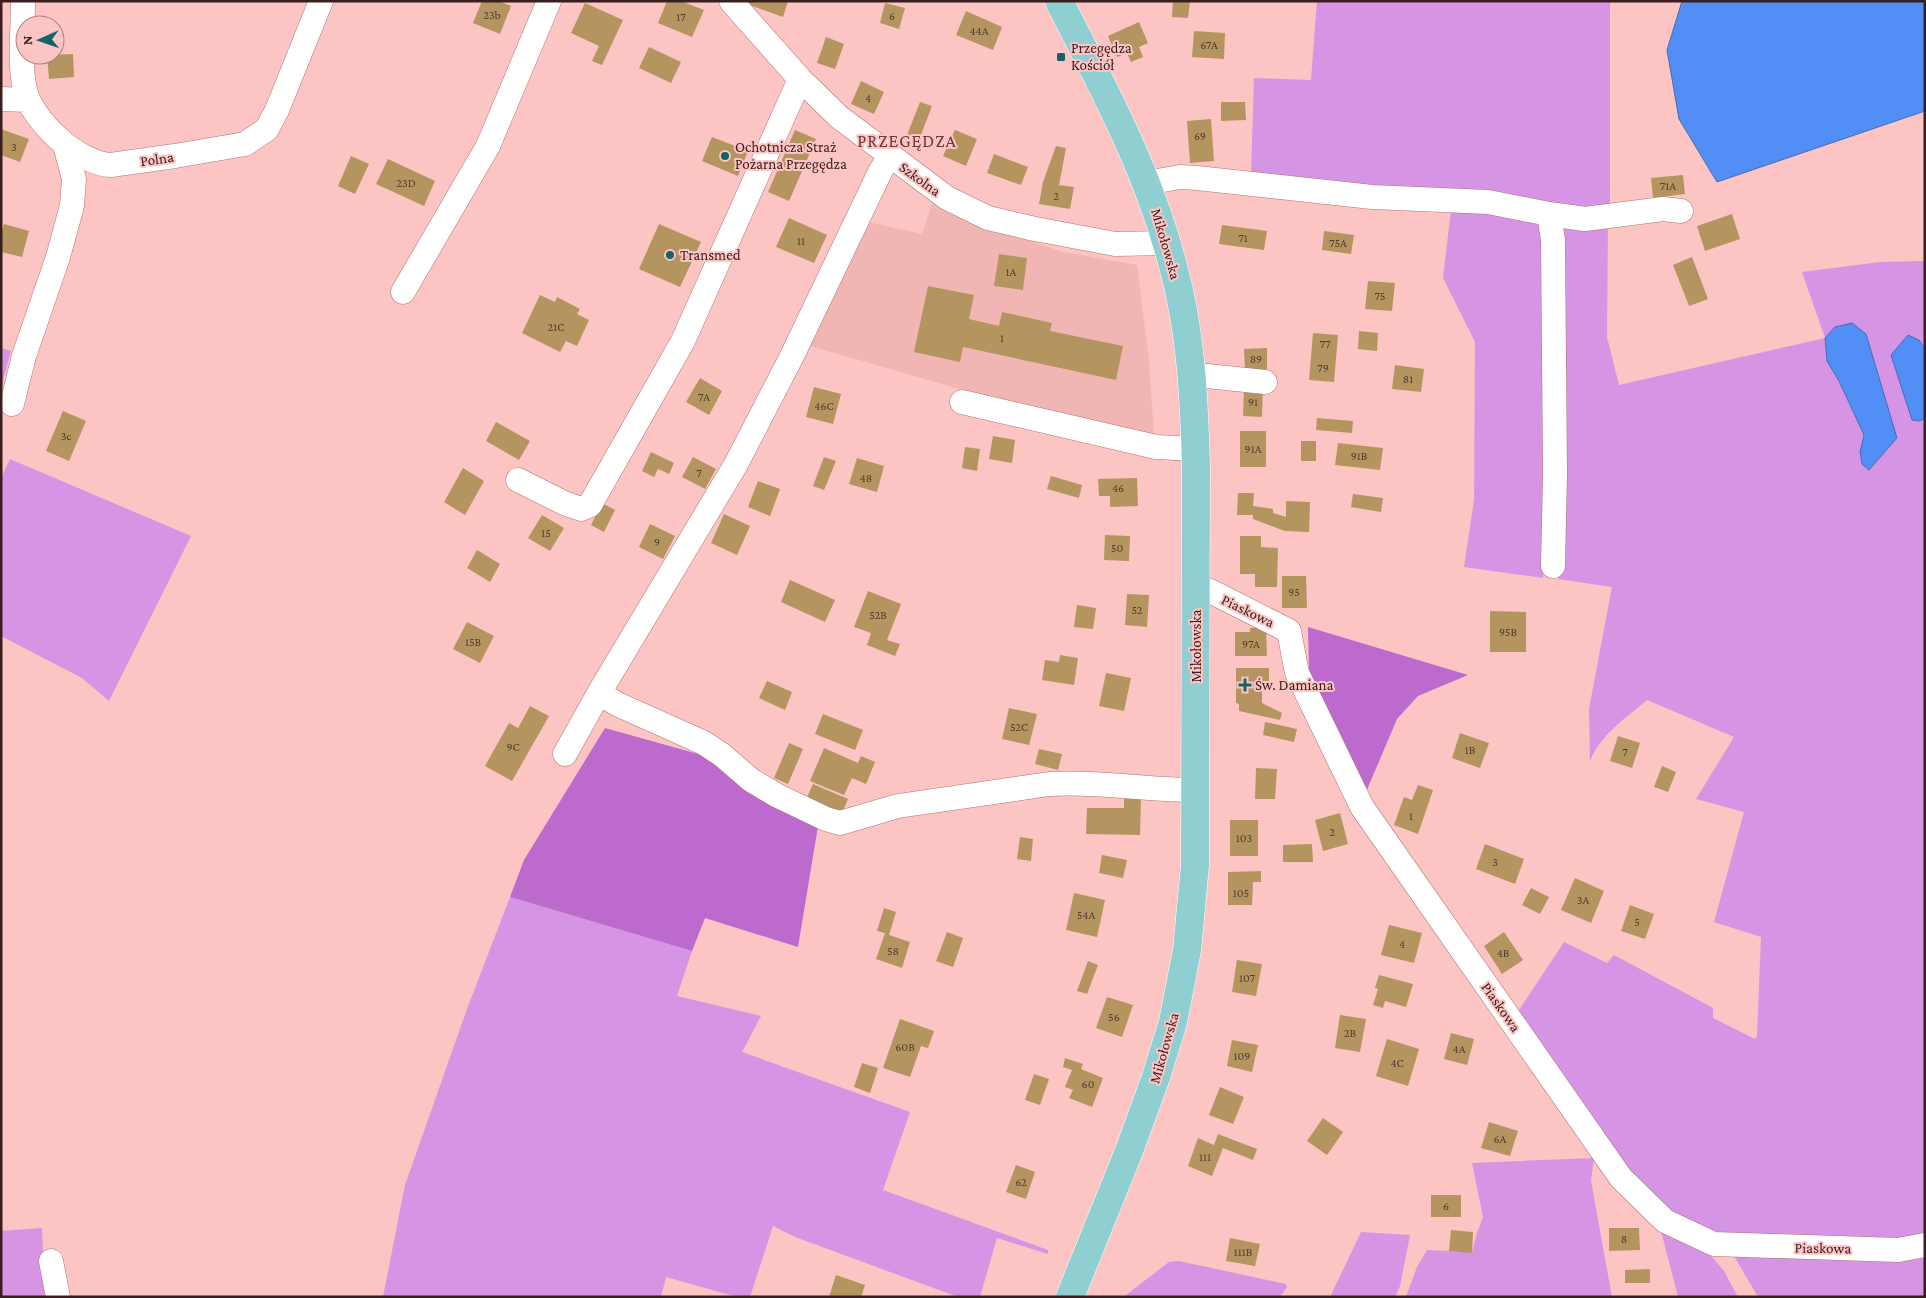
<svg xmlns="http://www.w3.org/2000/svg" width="1926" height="1298" font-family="'Crimson Pro',serif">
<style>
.built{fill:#f1b5b4}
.green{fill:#d694e5;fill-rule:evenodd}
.forest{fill:#bc6ace}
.water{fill:#518ef5;stroke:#4a6cb4}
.building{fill:#b49560}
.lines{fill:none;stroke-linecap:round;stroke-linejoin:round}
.minor-casing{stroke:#b27372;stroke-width:25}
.major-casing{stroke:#fff;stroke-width:29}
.minor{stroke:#fff;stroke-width:24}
.major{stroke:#8fced1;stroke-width:28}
.poi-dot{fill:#136367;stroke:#fcc4c3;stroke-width:2}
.labels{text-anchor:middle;stroke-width:4;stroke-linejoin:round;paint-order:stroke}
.number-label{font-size:12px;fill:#573c2e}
.poi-label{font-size:15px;fill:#381e1e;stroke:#fcc4c3;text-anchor:start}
.street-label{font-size:15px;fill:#381e1e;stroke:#fcc4c3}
.quarter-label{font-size:18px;letter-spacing:1px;fill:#703839;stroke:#fcc4c3}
</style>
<rect width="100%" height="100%" fill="#fcc4c3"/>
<path class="built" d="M934 198 967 220 1063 252 1137 265 1149 361 1154 438 1025 408 807 345 863 221 922 234Z"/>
<path class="green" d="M1317 1H1610V217L1564 210 1483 189H1370L1251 174 1254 78 1311 80Z
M1451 210 1529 218 1547 232V532L1543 578 1464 567 1474 500 1475 342 1443 278Z
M1608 221 1607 337 1619 385 1825 338 1802 272 1880 262 1925 261V349L1919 340 1920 421 1925 418V1239L1717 1238 1665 1213 1624 1171 1513 1019 1564 942 1607 963 1614 955 1713 1008V1018L1755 1039 1757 1036 1761 937 1714 922 1744 812 1696 799 1734 737 1647 700C1626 718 1600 735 1590 761L1589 709 1612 587 1558 579 1559 467 1557 226ZM1825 338 1889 447 1869 470 1862 464 1860 452 1864 435 1839 381 1827 361Z
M1 348 11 351 1 388Z
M10 459 191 536 109 701 82 678 1 636V478Z
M510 897 692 951 677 996 761 1016 742 1052 910 1112 883 1190 1048 1250V1254L997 1238 980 1297H958L795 1237 773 1226 750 1297H737L666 1277 661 1297H383L405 1185 467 1009Z
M1594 1158 1591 1181 1612 1297H1406L1417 1267 1427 1250 1472 1252 1477 1233 1483 1217 1472 1163Z
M1660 1227 1702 1245 1724 1271 1738 1297H1678Z
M42 1228 43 1255 50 1297H1V1231Z
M1361 1232 1410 1235 1400 1286 1395 1297H1330Z
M1925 1255V1297H1758L1734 1256Z
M1179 1261 1286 1284 1287 1287 1280 1297H1130L1126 1295 1169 1262Z"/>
<path class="forest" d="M1308 627 1468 675 1418 696 1397 719 1366 792 1309 672Z
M605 728 716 759 819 820 798 947 705 918 692 951 510 897 524 860Z"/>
<path class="water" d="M1682 1H1925V111L1717 182 1679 119 1667 50Z
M1852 323 1866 334 1897 438 1869 470 1862 464 1860 452 1864 435 1839 381 1827 361 1825 338 1835 327Z
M1908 335 1919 340 1925 349V418L1920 421 1912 420 1891 355Z"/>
<path class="building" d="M482 1H498L511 6 500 34 473 23Z
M667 1H681L704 10 692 37 658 23Z
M748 1H788L783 17 747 4Z
M1173 1H1190L1188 18 1172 17Z
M585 3 623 20 602 65 592 61 599 46 571 33Z
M885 3 905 8 899 29 880 23Z
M966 11 1002 27 993 50 956 35Z
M1139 22 1148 43 1139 47 1143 57 1131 62 1127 53 1117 57 1108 36Z
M1194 31 1225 33 1224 59 1192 57Z
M826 37 844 44 835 69 817 63Z
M649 47 681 62 671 83 639 68Z
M73 54 74 77 49 79 47 55Z
M861 81 884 92 874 114 851 104Z
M920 102 932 106 919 140 907 135Z
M1221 102H1245L1246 120 1221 121Z
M1211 119 1214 161 1190 163 1187 121Z
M1 129 29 139 20 162 1 155Z
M795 130 816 139 789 201 768 192Z
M955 130 977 139 966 166 943 156Z
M712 137 748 151 738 176 702 161Z
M1056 146 1066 148 1059 185 1074 187 1070 209 1039 204 1043 182Z
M994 154 1028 167 1021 185 987 173Z
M351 156 369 164 355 194 338 186Z
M388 159 435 181 424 206 376 184Z
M1683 175 1685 194 1653 198 1651 178Z
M1732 214 1740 239 1705 251 1697 226Z
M789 218 827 235 814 263 776 247Z
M4 224 29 231 22 257 1 252V234Z
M659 224 701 242 680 287 639 269Z
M1222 225 1267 231 1264 250 1219 244Z
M1324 231 1354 235 1351 254 1322 250Z
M999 254 1027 258 1023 290 994 286Z
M1692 257 1708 299 1689 306 1673 265Z
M1368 281 1395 283 1392 311 1365 309Z
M928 286 974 295 969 319 999 326 1002 312 1052 323 1050 331 1123 346 1116 380 963 347 960 362 914 352Z
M540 295 555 302 557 297 580 309 577 314 589 320 577 346 566 341 560 352 522 333Z
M1359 331 1378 333 1377 351 1358 349Z
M1313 333 1338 335 1334 382 1309 380Z
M1267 348V370H1245L1244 349Z
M1395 365 1424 369 1421 392 1392 389Z
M700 378 722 391 709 415 686 402Z
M814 387 841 394 833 424 806 417Z
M1244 387H1263L1262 417 1243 416Z
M63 411 86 421 69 461 46 451Z
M1317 418 1353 421 1352 433 1316 430Z
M496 422 530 441 519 460 486 441Z
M1240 431H1266V467H1240Z
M993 436 1015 440 1012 463 989 459Z
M1301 441H1316V461H1301Z
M1338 443 1383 448 1380 470 1335 465Z
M965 447 980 449 977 471 962 468Z
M651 452 674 463 669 474 658 469 654 477 642 471Z
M693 457 716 469 705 489 682 477Z
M824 457 836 461 824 490 813 486Z
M857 458 884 466 877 492 849 484Z
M463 468 484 481 465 515 444 502Z
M1051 476 1082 485 1079 498 1047 489Z
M1137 478 1138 506 1110 507V496H1099L1098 479Z
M758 481 780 489 770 516 748 507Z
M1238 493H1254L1253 506 1273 509V513L1286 517V501L1310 502 1309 532 1285 531 1253 519V515H1237Z
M1353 494 1383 498 1381 512 1351 507Z
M602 503 615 510 604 532 591 525Z
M724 514 750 526 737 555 711 543Z
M542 515 564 528 550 551 528 538Z
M650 524 675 536 663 559 639 547Z
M1105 535 1130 536 1129 561 1104 560Z
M1240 536H1261V547L1278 548 1277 587H1255V574H1240Z
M477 550 500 564 490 582 467 568Z
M1282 576H1306L1307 608H1282Z
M790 580 835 600 825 622 781 602Z
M868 591 901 604 887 640 900 644 895 656 867 645 871 633 854 627Z
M1127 594 1149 595 1147 627 1125 625Z
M1077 605 1096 608 1093 629 1074 627Z
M1490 611 1526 612V652H1490Z
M467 622 494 636 480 663 453 649Z
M1250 628H1266L1267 656H1235V632H1250Z
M1060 655 1078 658 1074 685 1042 680 1045 660 1059 662Z
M1236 668H1269V686H1262V703L1282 713 1280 720 1239 711V704L1236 703Z
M1106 673 1131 678 1124 711 1099 706Z
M767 681 792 692 785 710 759 698Z
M530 706 549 716 512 781 485 766 509 723 518 728Z
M1009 708 1037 714 1029 745 1002 739Z
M823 714 863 730 855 750 815 734Z
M1265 722 1297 729 1294 742 1263 735Z
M1460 733 1489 743 1480 768 1452 758Z
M1618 736 1640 743 1632 768 1610 761Z
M789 743 803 749 788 784 774 778Z
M824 748 858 763 861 756 875 762 866 784 852 778 844 795 810 781Z
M1039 749 1062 754 1058 770 1035 764Z
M1662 766 1676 772 1668 792 1654 787Z
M1256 768 1277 769 1275 799H1255Z
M813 784 848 799 840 818 805 802Z
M1418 785 1433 790 1418 834 1394 825 1404 797 1412 800Z
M1124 797 1141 798 1140 835 1086 834 1087 808H1124Z
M1340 813 1348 844 1323 851 1315 820Z
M1230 820H1258V856H1230Z
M1020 837 1033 839 1031 861 1017 859Z
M1312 844 1313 862H1283V845Z
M1485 844 1524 859 1515 884 1476 869Z
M1102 855 1127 860 1123 878 1099 873Z
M1261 871V882H1253L1252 905H1228V872Z
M1575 878 1604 891 1591 923 1561 910Z
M1531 888 1549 897 1540 914 1522 905Z
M1074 893 1105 900 1097 937 1066 930Z
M1630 905 1654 914 1645 939 1621 931Z
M884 908 896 912 889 935 910 942 902 968 876 959 885 933 877 931Z
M1389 925 1422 933 1414 963 1381 955Z
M947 932 963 938 953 967 936 961Z
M1504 932 1523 960 1502 974 1484 946Z
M1237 960 1262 964 1256 996 1232 992Z
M1088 961 1098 965 1087 994 1077 991Z
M1379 975 1413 984 1406 1007 1385 1001 1383 1008 1373 1005 1378 989 1375 988Z
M1107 997 1133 1005 1122 1037 1096 1028Z
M1340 1015 1366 1019 1360 1052 1335 1048Z
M900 1019 934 1031 928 1048 921 1046 910 1077 883 1068Z
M1451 1033 1474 1039 1467 1065 1444 1059Z
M1387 1039 1419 1049 1408 1086 1376 1076Z
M1232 1040 1258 1045 1252 1072 1227 1066Z
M1065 1058 1083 1064 1081 1069 1103 1078 1092 1107 1069 1098 1073 1090 1065 1087 1072 1070 1063 1067Z
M862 1063 878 1068 870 1093 854 1087Z
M1034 1074 1049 1079 1040 1105 1025 1100Z
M1220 1087 1244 1097 1233 1124 1209 1115Z
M1323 1118 1343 1132 1327 1155 1307 1141Z
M1489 1122 1518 1131 1510 1156 1481 1148Z
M1218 1134 1257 1149 1253 1160 1223 1148 1212 1176 1188 1166 1198 1138 1214 1145Z
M1016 1165 1035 1172 1026 1199 1006 1192Z
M1431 1195H1461V1217H1431Z
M1609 1228H1639L1640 1250 1609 1251Z
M1451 1230 1473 1232 1472 1253 1449 1251Z
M1230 1238 1260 1244 1255 1266 1226 1261Z
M1650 1269V1283H1625V1270Z
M836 1275 865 1285 861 1297H829Z"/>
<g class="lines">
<g class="minor-casing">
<path id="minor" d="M23 1C23 28 19 64 25 90 32 121 79 164 111 165L175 156 245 144 267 129 277 110 321 1
M731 1 800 79 839 117 947 198 988 218 1035 229 1115 244 1167 243
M1 99 28 100
M890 157 881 170 791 358 735 466 599 693 617 704 704 743 722 755 751 780 776 795 826 819 840 823 898 806 1049 784C1097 781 1147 790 1195 790
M1146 183 1180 177 1197 178 1372 197 1488 202 1549 214 1553 240 1555 474 1553 566
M1549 214 1585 219 1663 209 1681 211
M403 292 488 146 549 1
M1192 378 1207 376 1265 382
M962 402 1156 447 1196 449
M12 404 24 356 58 257 72 206 74 179 65 145
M518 480 564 503 581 509 590 505 683 341 800 79
M1196 591H1210L1289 631 1297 673 1362 807 1621 1178 1665 1221 1714 1244 1898 1250 1925 1245
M565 754 599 693
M51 1261 58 1297"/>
</g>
<g class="major-casing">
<path id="major" d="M1059 1C1103 87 1149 172 1173 266 1191 331 1194 398 1196 465L1195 865 1187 950 1173 1022 1156 1077 1129 1151 1070 1297"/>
</g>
<use href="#minor" class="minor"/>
<use href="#major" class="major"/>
</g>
<g class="poi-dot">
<rect x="1056" y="52" width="10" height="10" rx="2.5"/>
<circle cx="725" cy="156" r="5"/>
<circle cx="670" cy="255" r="5"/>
<path d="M1242.5 677.5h5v5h5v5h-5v5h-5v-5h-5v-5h5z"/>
</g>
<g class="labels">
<g class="number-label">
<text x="492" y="19">23b</text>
<text x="892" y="20">6</text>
<text x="681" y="21">17</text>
<text x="979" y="35">44A</text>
<text x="1209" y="49">67A</text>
<text x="868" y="102">4</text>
<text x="1200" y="140">69</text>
<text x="14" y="151">3</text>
<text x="406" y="187">23D</text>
<text x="1668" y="190">71A</text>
<text x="1056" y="200">2</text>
<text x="1243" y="242">71</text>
<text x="801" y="245">11</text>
<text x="1338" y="247">75A</text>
<text x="1011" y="276">1A</text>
<text x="1380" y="300">75</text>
<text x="556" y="331">21C</text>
<text x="1002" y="342">1</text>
<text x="1325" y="348">77</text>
<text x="1256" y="363">89</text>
<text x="1323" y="372">79</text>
<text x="1408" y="383">81</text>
<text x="704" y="401">7A</text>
<text x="1253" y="406">91</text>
<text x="824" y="410">46C</text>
<text x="66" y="440">3c</text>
<text x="1253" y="453">91A</text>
<text x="1359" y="460">91B</text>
<text x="699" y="477">7</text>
<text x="866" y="482">48</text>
<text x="1118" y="492">46</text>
<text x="546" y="537">15</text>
<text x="657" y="546">9</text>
<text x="1117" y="552">50</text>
<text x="1294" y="596">95</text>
<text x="1137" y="614">52</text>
<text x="878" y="619">52B</text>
<text x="1508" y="636">95B</text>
<text x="473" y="646">15B</text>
<text x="1251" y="648">97A</text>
<text x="1019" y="731">52C</text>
<text x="513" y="751">9C</text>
<text x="1470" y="754">1B</text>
<text x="1625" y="756">7</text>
<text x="1411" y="820">1</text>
<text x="1332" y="836">2</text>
<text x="1244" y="842">103</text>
<text x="1495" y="866">3</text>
<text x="1241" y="897">105</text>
<text x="1583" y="904">3A</text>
<text x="1086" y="919">54A</text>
<text x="1637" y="926">5</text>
<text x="1402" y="948">4</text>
<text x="893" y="955">58</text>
<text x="1503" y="957">4B</text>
<text x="1247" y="982">107</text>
<text x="1114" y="1021">56</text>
<text x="1350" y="1037">2B</text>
<text x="905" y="1051">60B</text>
<text x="1459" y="1053">4A</text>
<text x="1242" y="1060">109</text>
<text x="1397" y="1067">4C</text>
<text x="1088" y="1088">60</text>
<text x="1500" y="1143">6A</text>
<text x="1205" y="1161">111</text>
<text x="1021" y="1186">62</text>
<text x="1446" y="1210">6</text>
<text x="1624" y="1243">8</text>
<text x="1243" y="1256">111B</text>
</g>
<g class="poi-label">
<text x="1071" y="53">Przegędza<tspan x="1071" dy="17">Kościół</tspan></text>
<text x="735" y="152">Ochotnicza Straż<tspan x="735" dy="17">Pożarna Przegędza</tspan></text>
<text x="680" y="260">Transmed</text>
<text x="1255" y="690">Św. Damiana</text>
</g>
<g class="street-label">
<text transform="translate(157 159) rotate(-8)" y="5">Polna</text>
<text transform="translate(920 179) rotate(36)" y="5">Szkolna</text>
<text transform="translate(1166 244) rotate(74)" y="5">Mikołowska</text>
<text transform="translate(1248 611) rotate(26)" y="5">Piaskowa</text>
<text transform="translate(1196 646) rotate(-90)" y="5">Mikołowska</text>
<text transform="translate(1501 1007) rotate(55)" y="5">Piaskowa</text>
<text transform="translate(1164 1048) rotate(-74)" y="5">Mikołowska</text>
<text transform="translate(1823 1248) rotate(1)" y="5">Piaskowa</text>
</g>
<g class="quarter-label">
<text x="907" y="147">PRZEGĘDZA</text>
</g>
</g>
<rect width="1926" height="1298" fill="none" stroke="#381e1e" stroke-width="5"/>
<g transform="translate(40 40) rotate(268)"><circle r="24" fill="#fcc4c3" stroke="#ae8281"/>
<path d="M0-4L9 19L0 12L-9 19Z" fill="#136367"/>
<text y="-8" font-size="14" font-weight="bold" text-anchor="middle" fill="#381e1e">N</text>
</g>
</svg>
